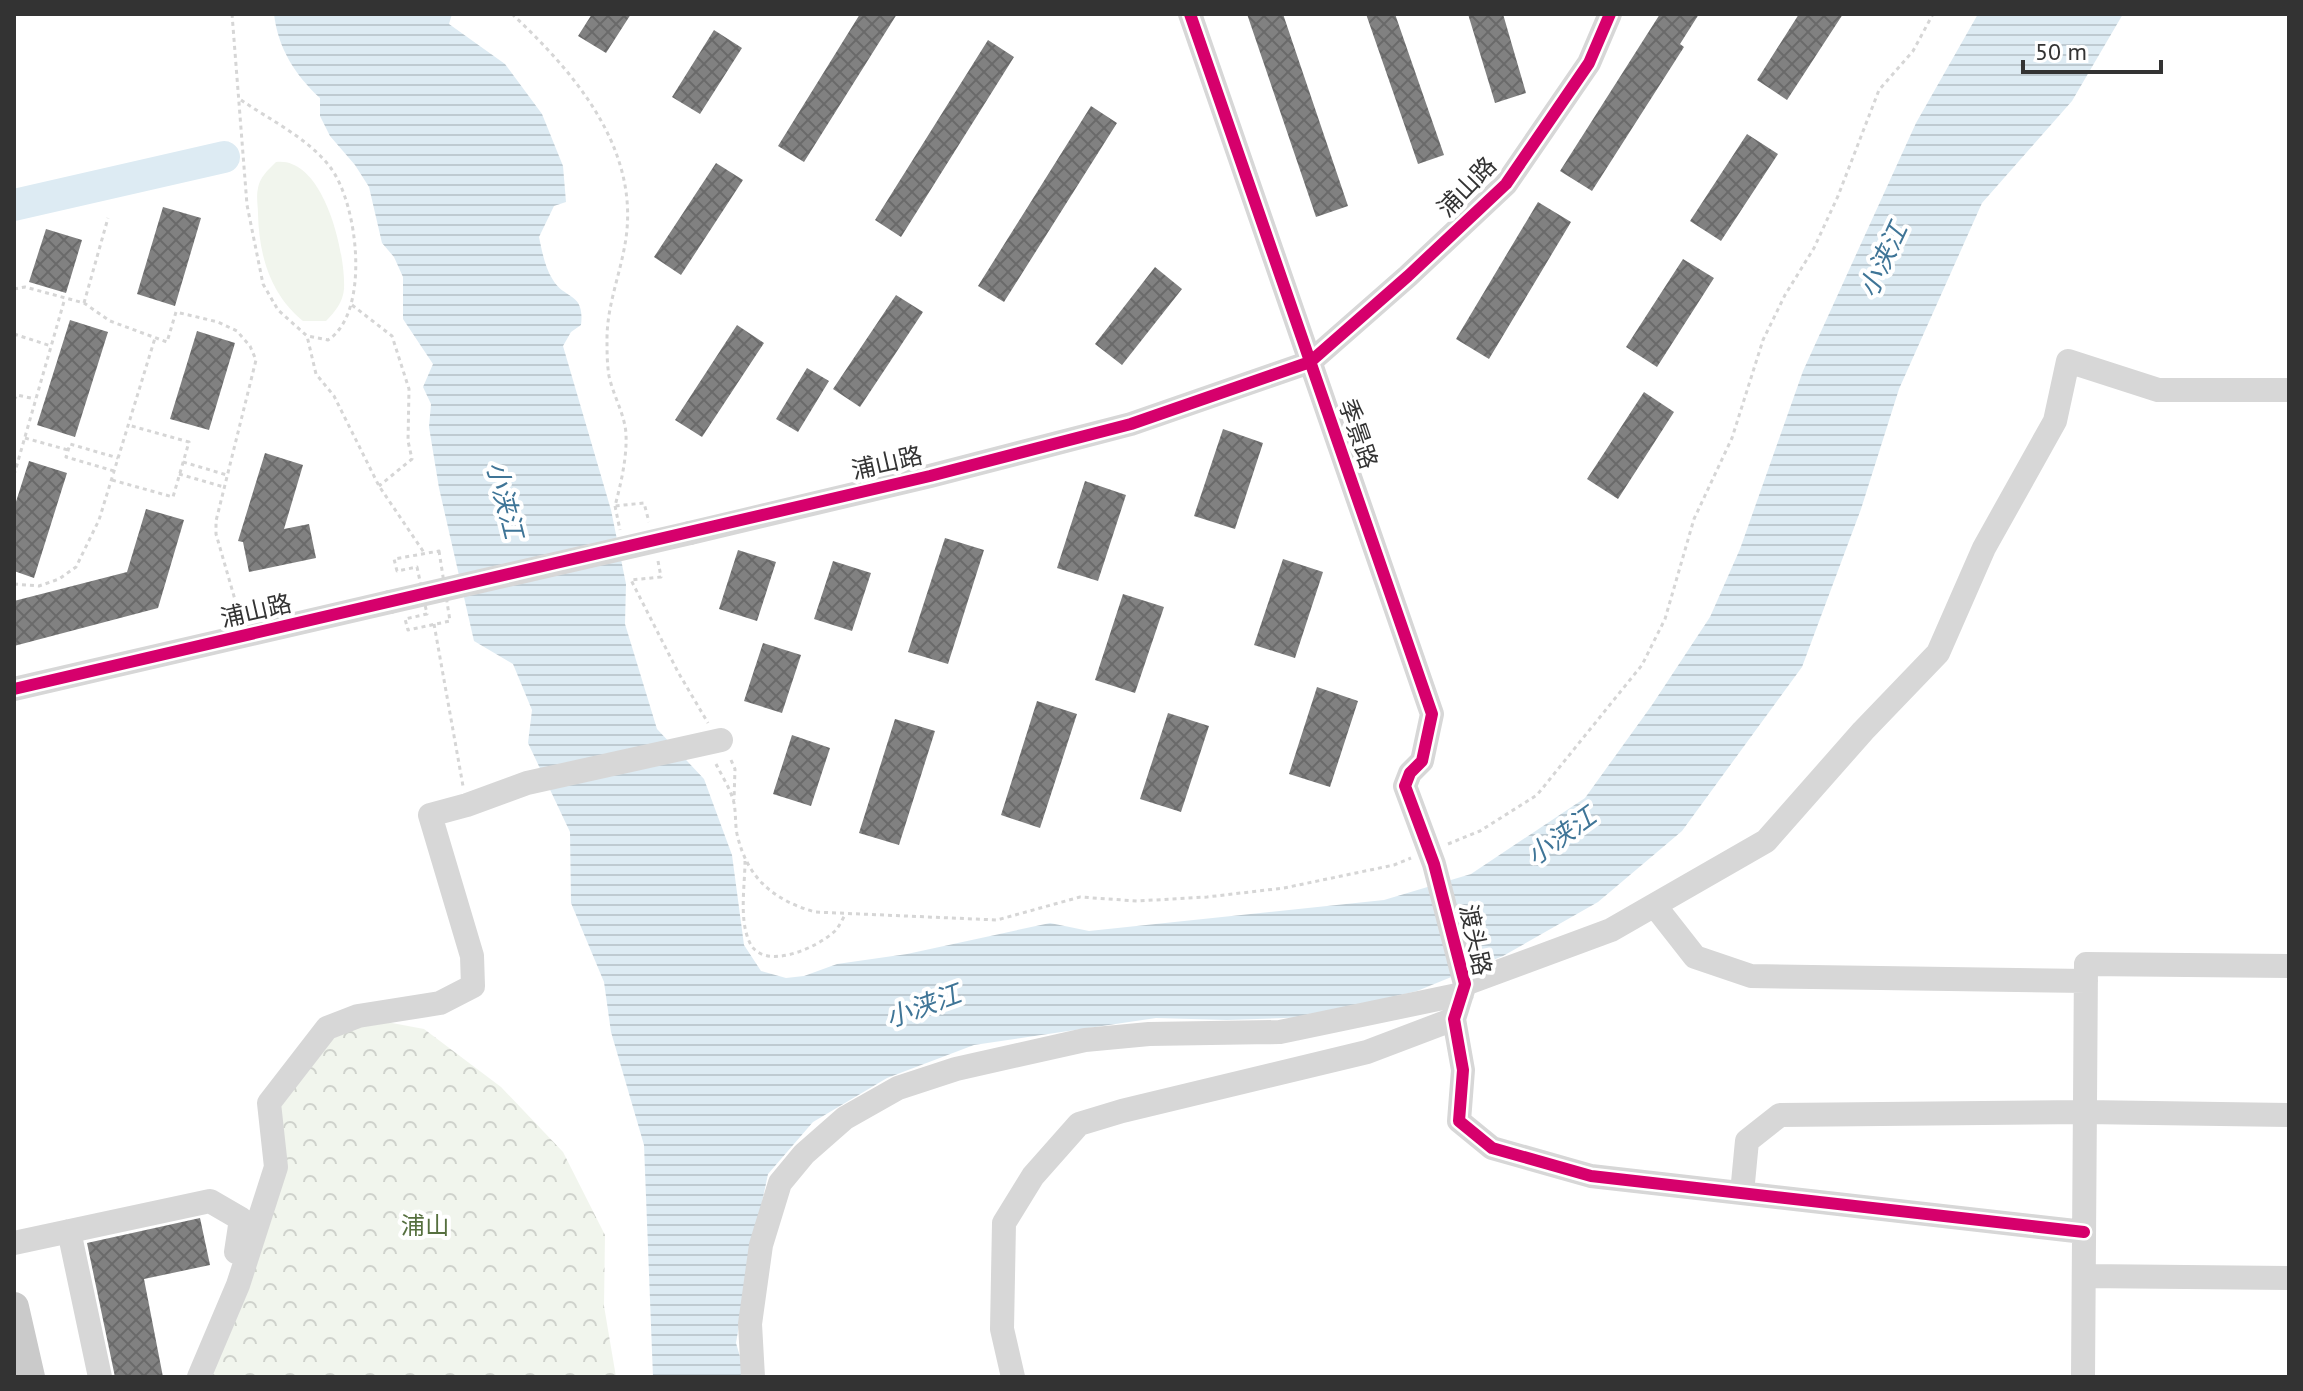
<svg xmlns="http://www.w3.org/2000/svg" width="2303" height="1391" font-family="'PT Sans','Noto Sans SC',sans-serif">
<style>
.grass{fill:#f1f5ed}
.forest{fill:url(#forest-crowns)}
.water{fill:url(#water-rules)}
.lines{fill:none;stroke-linecap:round;stroke-linejoin:round}
.river{stroke:#ddebf3;stroke-width:32}
.building{fill:url(#building-cross-hatch)}
.path{stroke:#d6d6d6;stroke-width:3;stroke-dasharray:4 4;stroke-linecap:butt}
.minor{stroke:#d7d7d7;stroke-width:24}
.major{stroke:#cacaca;stroke-width:30}
.minor-bridge{stroke:#d7d7d7;stroke-width:24}
.cycleway-casing{stroke:#fff;stroke-width:17}
.cycleway{stroke:#d6006c;stroke-width:12}
.labels{text-anchor:middle;stroke-width:8;stroke-linejoin:round;paint-order:stroke}
.street-label{font-size:24px;fill:#333;stroke:#fff}
.park-label{font-size:24px;fill:#56703f;stroke:#fff}
.water-label{font-size:26px;font-style:italic;fill:#3f7597;stroke:#fff}
</style>
<defs>
<pattern id="forest-crowns" width="20" height="18" patternUnits="userSpaceOnUse" patternTransform="scale(2)"><rect width="20" height="18" fill="#f1f5ed"/><path d="M2 6a3 3 0 1 1 6 0M12 15a3 3 0 1 1 6 0" fill="none" stroke="#cfd2cc"/></pattern>
<pattern id="water-rules" width="6" height="5" patternUnits="userSpaceOnUse" patternTransform="scale(2)"><rect width="6" height="5" fill="#ddebf3"/><path d="M0 2.5h6" fill="none" stroke="#becad1"/></pattern>
<pattern id="building-cross-hatch" width="8" height="8" patternUnits="userSpaceOnUse" patternTransform="scale(2)"><rect width="8" height="8" fill="#818181"/><path d="M0 0l8 8M0 8l8-8" fill="none" stroke="#6a6a6a"/></pattern>
</defs>
<rect width="100%" height="100%" fill="#fff"/>
<path class="grass" d="M276 162C324 156 346 254 344 289 343 302 335 312 326 321H303C270 294 259 255 258 214 258 206 256 196 258 188 260 177 268 170 276 162Z"/>
<path class="forest" d="M376 1020 424 1029 501 1087 563 1152 605 1235 604 1306 616 1377H210L247 1294 285 1168 278 1096 324 1042Z"/>
<path class="water" d="M274 14H452L449 24 505 64 542 114 563 166 566 202 554 206 539 237C542 251 545 268 553 280 565 300 585 292 581 325L571 332 563 346 611 510 626 584 625 624 657 729 704 779 732 855 744 945 761 971 786 978 804 976 837 964 907 954 1050 923 1089 931 1384 900 1471 874 1585 798 1652 705 1710 617 1740 549 1803 371 1916 123 1978 14H2123L2072 101 1982 203 1899 389 1861 509 1802 667 1682 831 1598 902 1503 956 1417 991 1311 1017 1227 1020 1156 1018 974 1045 887 1078 813 1122 768 1174 751 1254 736 1343 746 1377H653L644 1145 611 1032 604 982 571 903 570 832 528 743 532 710 513 664 474 641 439 488 429 427 431 404 423 387 433 364 403 319V277L394 257 382 243 369 187 355 165 330 136 320 116V98C295 75 278 48 274 14Z"/>
<g class="lines">
<path class="river" d="M14 205 224 157"/>
</g>
<path class="building" d="M592 14H631L606 53 578 36Z
M860 14H897L804 162 778 146Z
M1247 14H1283L1348 206 1316 217Z
M1366 14H1395L1444 155 1418 164Z
M1468 14H1503L1526 93 1495 103Z
M1660 14H1699L1680 44 1684 47 1592 191 1560 171Z
M1799 14H1843L1787 100 1757 80Z
M714 30 742 48 700 114 672 97Z
M988 40 1014 57 901 237 875 220Z
M1091 106 1117 123 1004 302 978 286Z
M1747 134 1778 154 1721 241 1690 221Z
M716 163 743 180 681 275 654 257Z
M1538 202 1571 222 1489 359 1456 339Z
M163 207 201 218 175 306 137 294Z
M46 229 82 240 66 293 29 282Z
M1683 259 1714 278 1657 367 1626 347Z
M1155 267 1182 289 1122 365 1095 344Z
M896 295 923 312 860 407 833 389Z
M70 320 108 332 75 437 37 425Z
M737 325 764 343 702 437 675 420Z
M197 331 235 343 209 430 170 419Z
M807 368 829 381 798 432 776 419Z
M1644 392 1674 412 1618 499 1587 479Z
M1223 429 1263 443 1235 529 1194 516Z
M265 453 303 465 284 529 309 524 316 558 249 572 243 542 238 541Z
M29 461 67 473 34 578 14 571V508Z
M1085 481 1126 495 1098 581 1057 568Z
M146 509 184 520 158 608 14 646V601L127 572Z
M945 538 984 550 948 664 908 652Z
M738 550 776 562 757 621 719 609Z
M1283 559 1323 572 1295 658 1254 645Z
M833 561 871 573 852 631 814 619Z
M1123 594 1164 607 1135 693 1095 680Z
M763 643 801 655 782 713 744 701Z
M1317 687 1358 701 1330 787 1289 774Z
M1037 701 1077 714 1040 828 1001 815Z
M1168 713 1209 726 1181 812 1140 799Z
M895 719 935 731 899 845 859 833Z
M792 735 830 748 811 806 773 794Z
M200 1218 210 1265 144 1279 163 1377H115L87 1243Z"/>
<g class="lines">
<path class="path" d="M232 14 247 205 263 284 278 310 307 336 316 374 334 396 379 486 425 554
M512 14C573 71 639 147 626 238 621 273 607 304 607 339 607 351 607 364 609 376 613 395 625 415 626 434 627 458 621 483 615 506L644 503 649 522
M241 100C270 120 308 138 330 167 358 203 371 312 328 340L307 336
M14 289 25 287 84 303 110 321 167 342 176 312 218 322 237 331 250 346 256 360 216 521V534L240 617
M84 303 108 218
M352 305 392 336 409 389 408 441 412 459 379 486
M14 334 51 346
M14 400 17 395 35 399
M25 438 68 450
M183 462 227 475
M114 471 66 457 70 444 118 458
M179 474 224 487
M14 475 65 298
M112 480 173 497 189 442 128 425
M615 506 620 530
M439 551 450 621 408 630 405 619 427 614 417 567 397 571 394 559Z
M658 561 661 577 631 580 678 672 708 723
M14 584 39 586 59 579 76 567 99 520 155 338
M434 624 463 786
M731 760 735 769 734 800
M716 764C722 776 731 790 734 803 736 813 735 824 737 834 747 878 773 900 815 912L997 920 1080 897 1137 901 1207 897 1284 888 1394 865 1411 858
M1448 844 1480 831 1537 795 1642 665 1665 619 1694 519 1732 438 1763 340 1785 295 1814 248 1838 196 1879 90 1913 51 1933 14
M745 861C745 885 739 918 749 941 762 973 817 948 835 931 839 927 842 920 845 915"/>
<path class="minor" d="M1190 14 1432 714 1422 761 1410 773 1405 786 1434 864 1465 984 1454 1019 1463 1070 1459 1121 1492 1148 1591 1176 2084 1232
M690 533 930 476 1131 424 1310 362 1408 276 1506 184 1589 63 1610 14
M14 689 390 602
M1655 906 1695 957 1751 976 2086 981
M1465 984 1611 930 1766 841 1863 731 1938 653 1984 548 2055 421 2068 361 2158 390H2289
M1742 1193 1747 1141 1780 1115 2085 1112 2289 1115
M69 1231 100 1377
M14 1243 210 1201 241 1219 236 1252
M2084 1276 2289 1278
M199 1377 238 1285 276 1167 269 1103 327 1028 358 1016 440 1003 473 986 472 956 430 815 467 805 527 783 721 740
M753 1377 750 1324 761 1245 780 1183 804 1154 845 1118 898 1088 956 1069 1085 1040 1149 1034 1280 1032 1462 994
M1013 1377 1002 1329 1004 1223 1033 1176 1079 1124 1122 1111 1367 1052 1454 1019
M2083 1377 2086 964 2289 966"/>
<path class="major" d="M14 1307 30 1377"/>
<path class="minor-bridge" d="M390 602 690 533"/>
<g class="cycleway-casing">
<path id="cycleway" d="M1190 14 1432 714 1422 761 1410 773 1405 786 1434 864 1465 984 1454 1019 1463 1070 1459 1121 1492 1148 1591 1176 2084 1232
M14 689 930 476 1131 424 1310 362 1408 276 1506 184 1589 63 1610 14"/>
</g>
<use href="#cycleway" class="cycleway"/>
</g>
<g class="labels">
<g class="street-label">
<text transform="translate(1467 187) rotate(-46)" y="8">浦山路</text>
<text transform="translate(1358 434) rotate(71)" y="8">季景路</text>
<text transform="translate(887 463) rotate(-13)" y="8">浦山路</text>
<text transform="translate(256 611) rotate(-13)" y="8">浦山路</text>
<text transform="translate(1475 940) rotate(78)" y="8">渡头路</text>
</g>
<g class="park-label">
<text x="425" y="1234">浦山</text>
</g>
<g class="water-label">
<text transform="translate(1883 260) rotate(-65)" y="9">小浃江</text>
<text transform="translate(505 500) rotate(76)" y="9">小浃江</text>
<text transform="translate(1561 836) rotate(-36)" y="9">小浃江</text>
<text transform="translate(923 1006) rotate(-20)" y="9">小浃江</text>
</g>
</g>
<rect width="2303" height="1391" fill="none" stroke="#333333" stroke-width="32"/>
<path d="M2023 60v12h138v-12" fill="none" stroke="#333333" stroke-width="4"/>
<text x="2035" y="60" font-size="24" fill="#333333" stroke="#ffffff" stroke-width="6" paint-order="stroke">50 m</text>
</svg>
